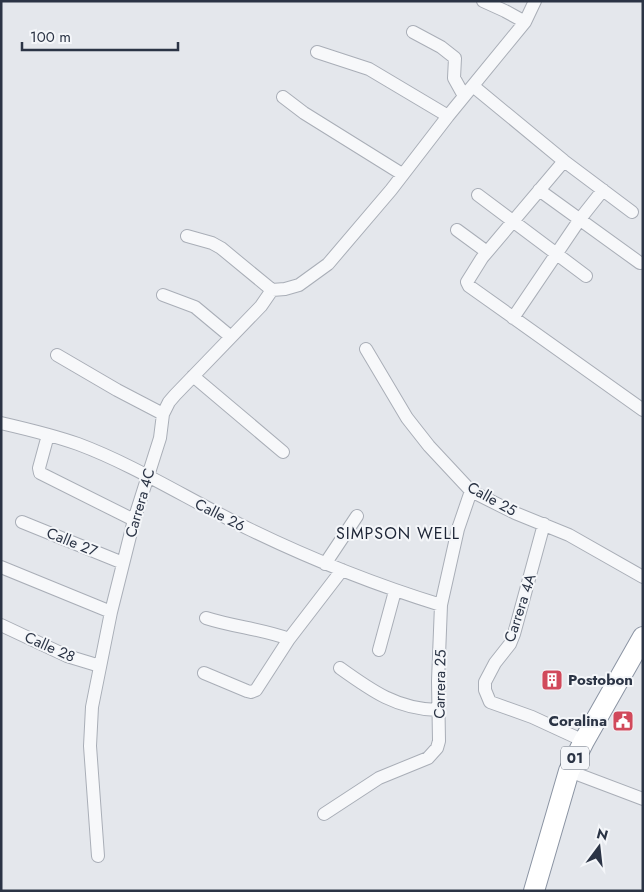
<svg xmlns="http://www.w3.org/2000/svg" width="644" height="892" font-family="Jost,sans-serif">
<style>
.lines{fill:none;stroke-linecap:round;stroke-linejoin:round}
.minor-casing{stroke:#a9aeb7;stroke-width:14}
.trunk-casing{stroke:#8b94a3;stroke-width:22}
.minor{stroke:#f7f8fa;stroke-width:12}
.trunk{stroke:#fff;stroke-width:20}
.labels{text-anchor:middle;stroke-width:4;stroke-linejoin:round;paint-order:stroke}
.shield{fill:#f4f6f9;stroke:#676e7b;stroke-width:1}
.shield-label{font-size:14px;font-weight:bold;fill:#2b3445}
.street-label{font-size:15px;fill:#2b3445;stroke:#f4f6f9}
.poi-label{font-size:15px;font-weight:bold;fill:#2b3445;stroke:#f4f6f9;text-anchor:start}
.neighbourhood-label{font-size:16px;letter-spacing:1px;fill:#1d2536;stroke:#f4f6f9}
</style>
<rect width="100%" height="100%" fill="#e4e7ec"/>
<g class="lines">
<g class="minor-casing">
<path id="minor" d="M483 1 505 11 525 22
M413 32 441 47 455 58 454 78 464 96
M317 52 369 69 448 116
M473 86 564 161 632 212
M283 97 304 113 402 174
M564 161 482 258 467 282 469 286 643 410
M539 190 640 263
M478 195 586 276
M457 230 487 252
M272 290 285 289 299 285 328 264 391 190 448 116 525 22 535 1
M163 295 195 307 231 337
M513 318 580 219 603 190
M366 349 407 418 429 446 471 491 515 513 569 535 643 577
M57 355 117 390 163 414
M193 376 283 452
M1 423C27 429 53 435 78 444 137 466 194 503 251 530 313 560 376 585 441 605
M48 435 39 468 40 473 134 520
M22 522 123 563
M544 524 514 634 510 644 495 663 485 682V690L490 702 532 717 584 741
M325 564 357 516
M1 567 111 612
M206 618C234 627 262 629 289 639
M1 625 67 656 100 666
M379 650 395 591
M340 668C372 691 397 709 438 710
M204 673 247 691 251 692 256 690 289 639 342 570
M569 771 643 799
M324 814 379 778 428 758 437 748 439 741 438 681 441 605 458 529 471 491
M98 856 90 746 92 707 111 612 134 520 160 438 163 414 169 402 175 395 261 306 272 290 221 248 212 243 187 236"/>
</g>
<g class="trunk-casing">
<path id="trunk" d="M534 891 569 771 584 741 643 637"/>
</g>
<use href="#minor" class="minor"/>
<use href="#trunk" class="trunk"/>
</g>
<defs>
<g id="building-square" transform="scale(1.125)"><rect x="-9" y="-9" width="18" height="18" rx="4" fill="#d1495b" stroke="#f4f6f9"/><path d="M-4-6H4V6H1V3H-1V6H-4ZM-2.5-4.3h1.7v1.8h-1.7ZM.8-4.3h1.7v1.8H.8ZM-2.5-1h1.7V.8h-1.7ZM.8-1h1.7V.8H.8Z" fill="#fff"/></g>
<g id="civic-square" transform="scale(1.125)"><rect x="-9" y="-9" width="18" height="18" rx="4" fill="#d1495b" stroke="#f4f6f9"/><path d="M-.6-6.5H3V-4.5H.6V-3L4-1V1h2V6H-6V1h2V-1L-.6-3ZM-1.2 2.5V6h2.4V2.5Z" fill="#fff"/></g>
</defs>
<g fill-rule="evenodd">
<use href="#building-square" x="552" y="680"/>
<use href="#civic-square" x="623" y="721"/>
</g>
<g class="labels">
<rect class="shield" x="561" y="746.5" width="28" height="23" rx="4"/>
<g class="shield-label">
<text x="575" y="763">01</text>
</g>
<g class="street-label">
<text transform="translate(492 499) rotate(29)" y="5">Calle 25</text>
<text transform="translate(140 503) rotate(-74)" y="5">Carrera 4C</text>
<text transform="translate(220 515) rotate(27)" y="5">Calle 26</text>
<text transform="translate(72 542) rotate(22)" y="5">Calle 27</text>
<text transform="translate(520 608) rotate(-72)" y="5">Carrera 4A</text>
<text transform="translate(50 647) rotate(24)" y="5">Calle 28</text>
<text transform="translate(440 684) rotate(-89)" y="5">Carrera 25</text>
</g>
<g class="poi-label">
<text x="568" y="685">Postobon</text>
<text x="607" y="726" text-anchor="end">Coralina</text>
</g>
<g class="neighbourhood-label">
<text x="398" y="539">SIMPSON WELL</text>
</g>
</g>
<rect width="644" height="892" fill="none" stroke="#2b3445" stroke-width="5"/>
<g transform="translate(599 847) rotate(15)" stroke="#f4f6f9" stroke-width="4" paint-order="stroke">
<path d="M0-4L9 19L0 12L-9 19Z" fill="#2b3445"/>
<text y="-8" font-size="14" font-weight="bold" text-anchor="middle" fill="#2b3445">N</text>
</g>
<path d="M22 42v8h156v-8" fill="none" stroke="#2b3445" stroke-width="2.5"/>
<text x="30" y="42" font-size="15" fill="#2b3445" stroke="#f4f6f9" stroke-width="4" paint-order="stroke">100 m</text>
</svg>
